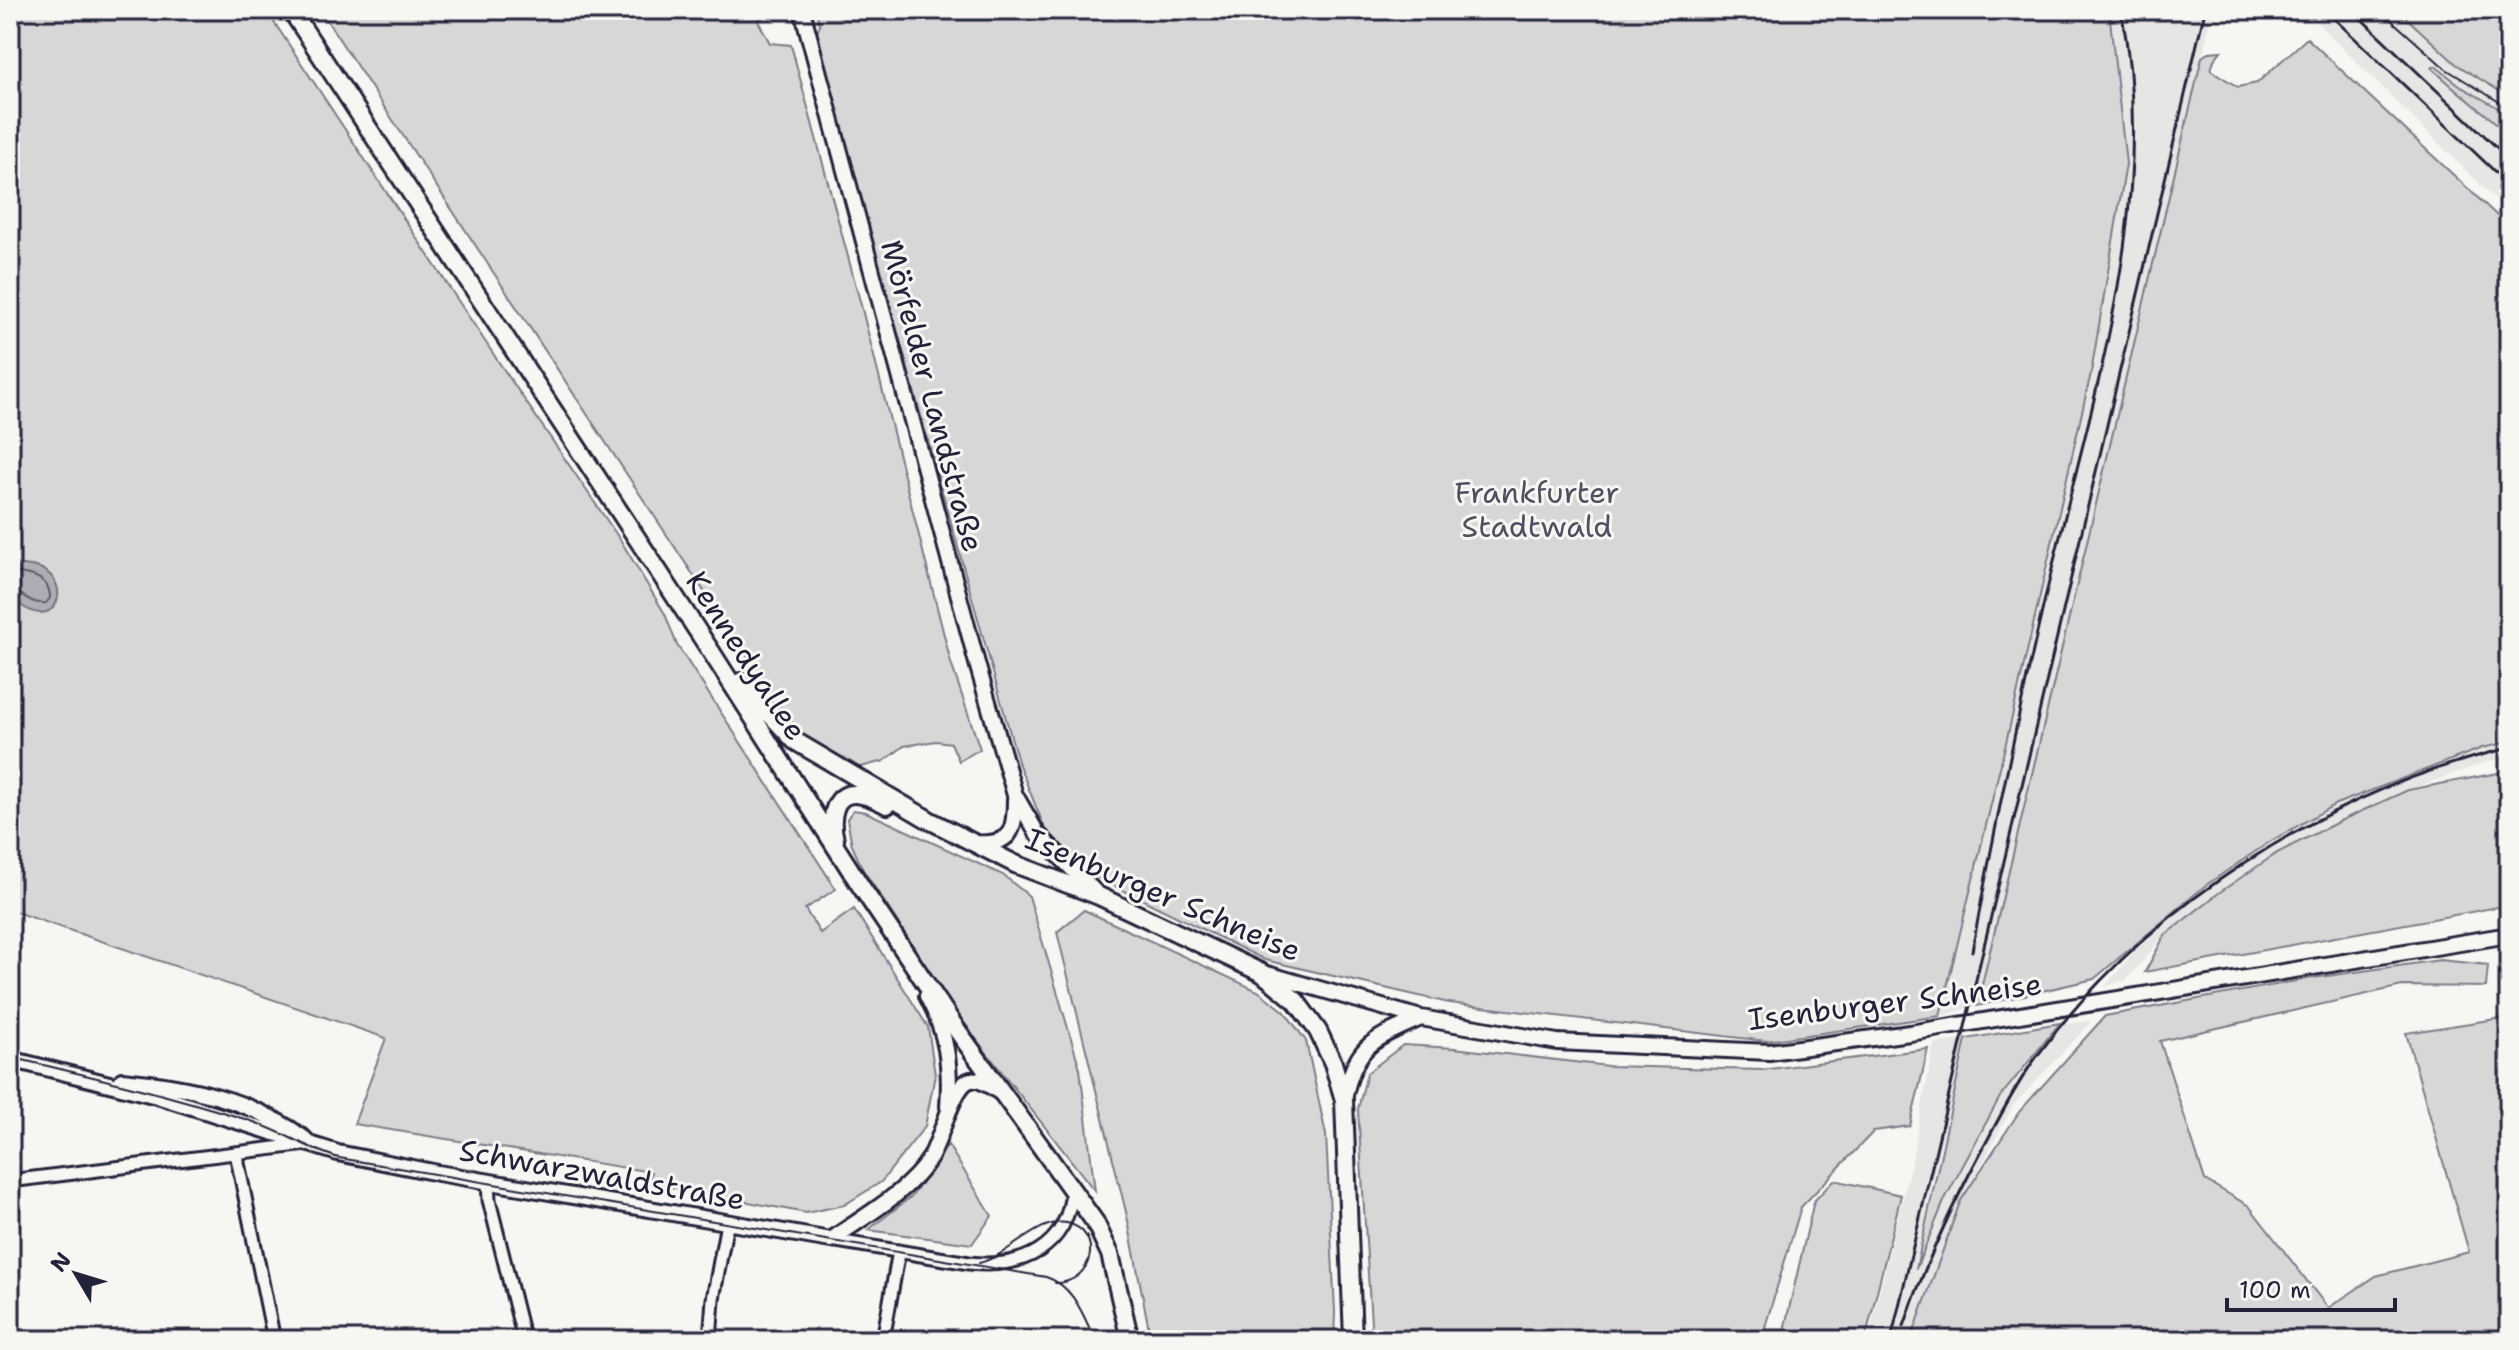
<svg xmlns="http://www.w3.org/2000/svg" width="2519" height="1350" font-family="'Shantell Sans',sans-serif">
<style>
.built{fill:#e6e6e4}
.green{fill:#d7d7d7;stroke:#7c7c89;stroke-width:2}
.water{fill:#adadb3;stroke:#757583;stroke-width:2}
.lines{fill:none;stroke-linecap:round;stroke-linejoin:round}
.shore{stroke:#5a5a6b;stroke-width:2}
.minor-casing{stroke:#22223b;stroke-width:17}
.secondary-casing{stroke:#22223b;stroke-width:20}
.primary-casing{stroke:#22223b;stroke-width:22}
.minor{stroke:#f6f6f2;stroke-width:11}
.secondary{stroke:#f6f6f2;stroke-width:14}
.primary{stroke:#f6f6f2;stroke-width:16}
.tram{stroke:#22223b;stroke-width:2}
.rail{stroke:#22223b;stroke-width:3}
.labels{text-anchor:middle;stroke-width:6;stroke-linejoin:round;paint-order:stroke}
.street-label{font-size:30px;fill:#22223b;stroke:#f6f6f2}
.park-label{font-size:30px;fill:#4f4f62;stroke:#f6f6f2}
</style>
<rect width="100%" height="100%" fill="#f6f6f2"/>
<filter id="ink" filterUnits="userSpaceOnUse"><feTurbulence type="fractalNoise" baseFrequency=".0125" numOctaves="2"/><feDisplacementMap in="SourceGraphic" scale="16" xChannelSelector="R" yChannelSelector="G"/><feConvolveMatrix kernelMatrix="1 2 1 2 8 2 1 2 1" color-interpolation-filters="sRGB"/></filter>
<g filter="url(#ink)">
<path class="built" d="M2109 10H2213L1977 1006 1940 1016 2009 730 2091 373 2126 164Z
M2304 10H2398L2456 64 2509 97V114L2478 97 2450 79 2463 97 2476 105 2509 134V213Z
M2509 742V756L2487 762 2408 790 2342 820 2277 853 2220 892 2165 935 2126 980 2104 987 2152 931 2206 885 2271 841 2336 804 2482 748Z
M2092 1021 2013 1106 1959 1207 1911 1340H1868L1912 1159 1934 1044 1966 1039 1928 1201 1915 1275 1946 1200 2002 1097 2063 1024Z"/>
<path class="green" d="M10 10H266L498 361 621 541 665 614 677 645 836 889 805 909 820 933 854 909 928 1027 935 1075 925 1126 881 1182 844 1205 806 1213 649 1183 651 1172 354 1124 386 1038 10 910Z
M320 10H770L758 21 770 43 791 45 861 305 951 663 980 749 959 761 951 743 936 741 904 746 884 761 857 768 799 735Z
M815 10H2109L2126 164 2091 373 2009 730 1940 1016 1766 1041 1449 1003 1265 960 1090 874 1045 829 1019 765 846 149 817 33 820 24Z
M2398 10H2509V97L2456 64Z
M2307 38 2509 227V742L2482 748 2336 804 2271 841 2206 885 2094 979 1977 1006 2202 57 2209 52 2221 51 2214 60 2211 70 2238 87 2257 83Z
M2435 66 2465 89 2509 114V134C2484 112 2457 92 2432 68Z
M2509 771V905L2145 972 2165 935 2220 892 2277 853 2342 820 2408 790Z
M853 810 866 812 1003 875 1029 896 1080 1069 1095 1191 965 1025 862 868 852 845 847 819Z
M1084 910 1258 991 1284 1011 1306 1041 1326 1135 1335 1312 1334 1340H1151L1127 1216 1057 932Z
M2440 960 2488 965 2486 987 2402 986 2160 1041 2205 1180 2249 1206 2328 1308 2376 1276 2469 1252 2406 1033 2509 1017V1340H1911L1960 1202 2019 1112 2105 1016 2313 978Z
M2060 1023 2000 1097 1945 1199 1916 1269 1966 1039Z
M1403 1045 1454 1048 1608 1066 1762 1070 1928 1049 1910 1126 1874 1131 1801 1207 1765 1327 1767 1340H1372L1358 1109 1367 1073Z
M948 1145 992 1216 972 1244 868 1230 912 1196Z
M1834 1180 1901 1195 1865 1340H1784L1785 1326 1814 1201Z"/>
<path class="water" d="M10 564C19 565 33 565 42 569 72 585 57 627 25 608 20 605 15 600 10 596Z"/>
<g class="lines">
<path class="shore" d="M10 572C28 574 50 576 50 598L46 603C28 605 25 592 10 591"/>
<g class="minor-casing">
<path id="minor" d="M236 1153 274 1340
M10 1181 307 1144
M488 1182 489 1200 524 1340
M831 1240 969 1263C1022 1269 1068 1248 1072 1190
M710 1340 713 1299 727 1223
M883 1340 899 1251"/>
</g>
<g class="secondary-casing">
<path id="secondary" d="M802 10 978 667 1015 795 1037 833 1096 893
M973 843C1011 846 1015 832 1015 799
M1267 974 1421 1018 1557 1042 1769 1052 1910 1033 2509 935
M927 996C947 1033 951 1066 948 1107
M10 1059 157 1096 338 1153 438 1173 831 1240C864 1216 908 1193 930 1158 940 1142 952 1089 968 1081 978 1076 993 1088 1001 1093
M122 1080C188 1086 251 1099 305 1139
M1344 1099C1356 1044 1372 1040 1421 1018"/>
</g>
<g class="primary-casing">
<path id="primary" d="M291 10 712 653 860 885 957 1030 1095 1222 1110 1254 1130 1340
M740 682 795 741 929 820 1015 864 1099 896 1262 973 1296 1001 1318 1031 1333 1063 1344 1100 1353 1340
M835 840C830 820 832 788 862 795 870 796 879 801 887 805"/>
</g>
<use href="#minor" class="minor"/>
<use href="#secondary" class="secondary"/>
<use href="#primary" class="primary"/>
<path class="tram" d="M2380 10 2446 69 2509 108
M10 1057C90 1076 170 1095 248 1120 280 1130 307 1149 339 1158L1046 1277C1074 1286 1083 1315 1095 1340
M979 1263C1007 1257 1040 1217 1067 1223 1104 1232 1094 1283 1055 1283"/>
<path class="rail" d="M2325 10 2509 185
M2352 10 2509 159
M1972 951C1996 821 2022 693 2053 565 2096 384 2159 197 2121 10
M1904 1326C1926 1261 1955 1199 1988 1139 2003 1110 2018 1082 2037 1056 2147 906 2329 790 2509 748
M1891 1340 2205 10"/>
</g>
</g>
<g class="labels">
<g class="street-label">
<text transform="translate(932 396) rotate(75)" y="10">Mörfelder Landstraße</text>
<text transform="translate(746 656) rotate(57)" y="10">Kennedyallee</text>
<text transform="translate(1163 895) rotate(23)" y="10">Isenburger Schneise</text>
<text transform="translate(1895 1002) rotate(-7)" y="10">Isenburger Schneise</text>
<text transform="translate(602 1175) rotate(10)" y="10">Schwarzwaldstraße</text>
</g>
<g class="park-label">
<text x="1537" y="503">Frankfurter<tspan x="1537" dy="34">Stadtwald</tspan></text>
</g>
</g>
<rect width="2519" height="1350" fill="none" stroke="#f6f6f2" stroke-width="40"/>
<rect x="20" y="20" width="2479" height="1310" fill="none" stroke="#22223b" stroke-width="3" filter="url(#ink)"/>
<g transform="translate(76 1274) rotate(308)" stroke="#f6f6f2" stroke-width="6" paint-order="stroke">
<path d="M0-6L14 30L0 20L-14 30Z" fill="#22223b"/>
<text y="-12" font-size="22" font-weight="bold" text-anchor="middle" fill="#22223b">N</text>
</g>
<path d="M2227 1298v12h168v-12" fill="none" stroke="#22223b" stroke-width="4"/>
<text x="2239" y="1298" font-size="24" fill="#22223b" stroke="#f6f6f2" stroke-width="6" paint-order="stroke">100 m</text>
</svg>
